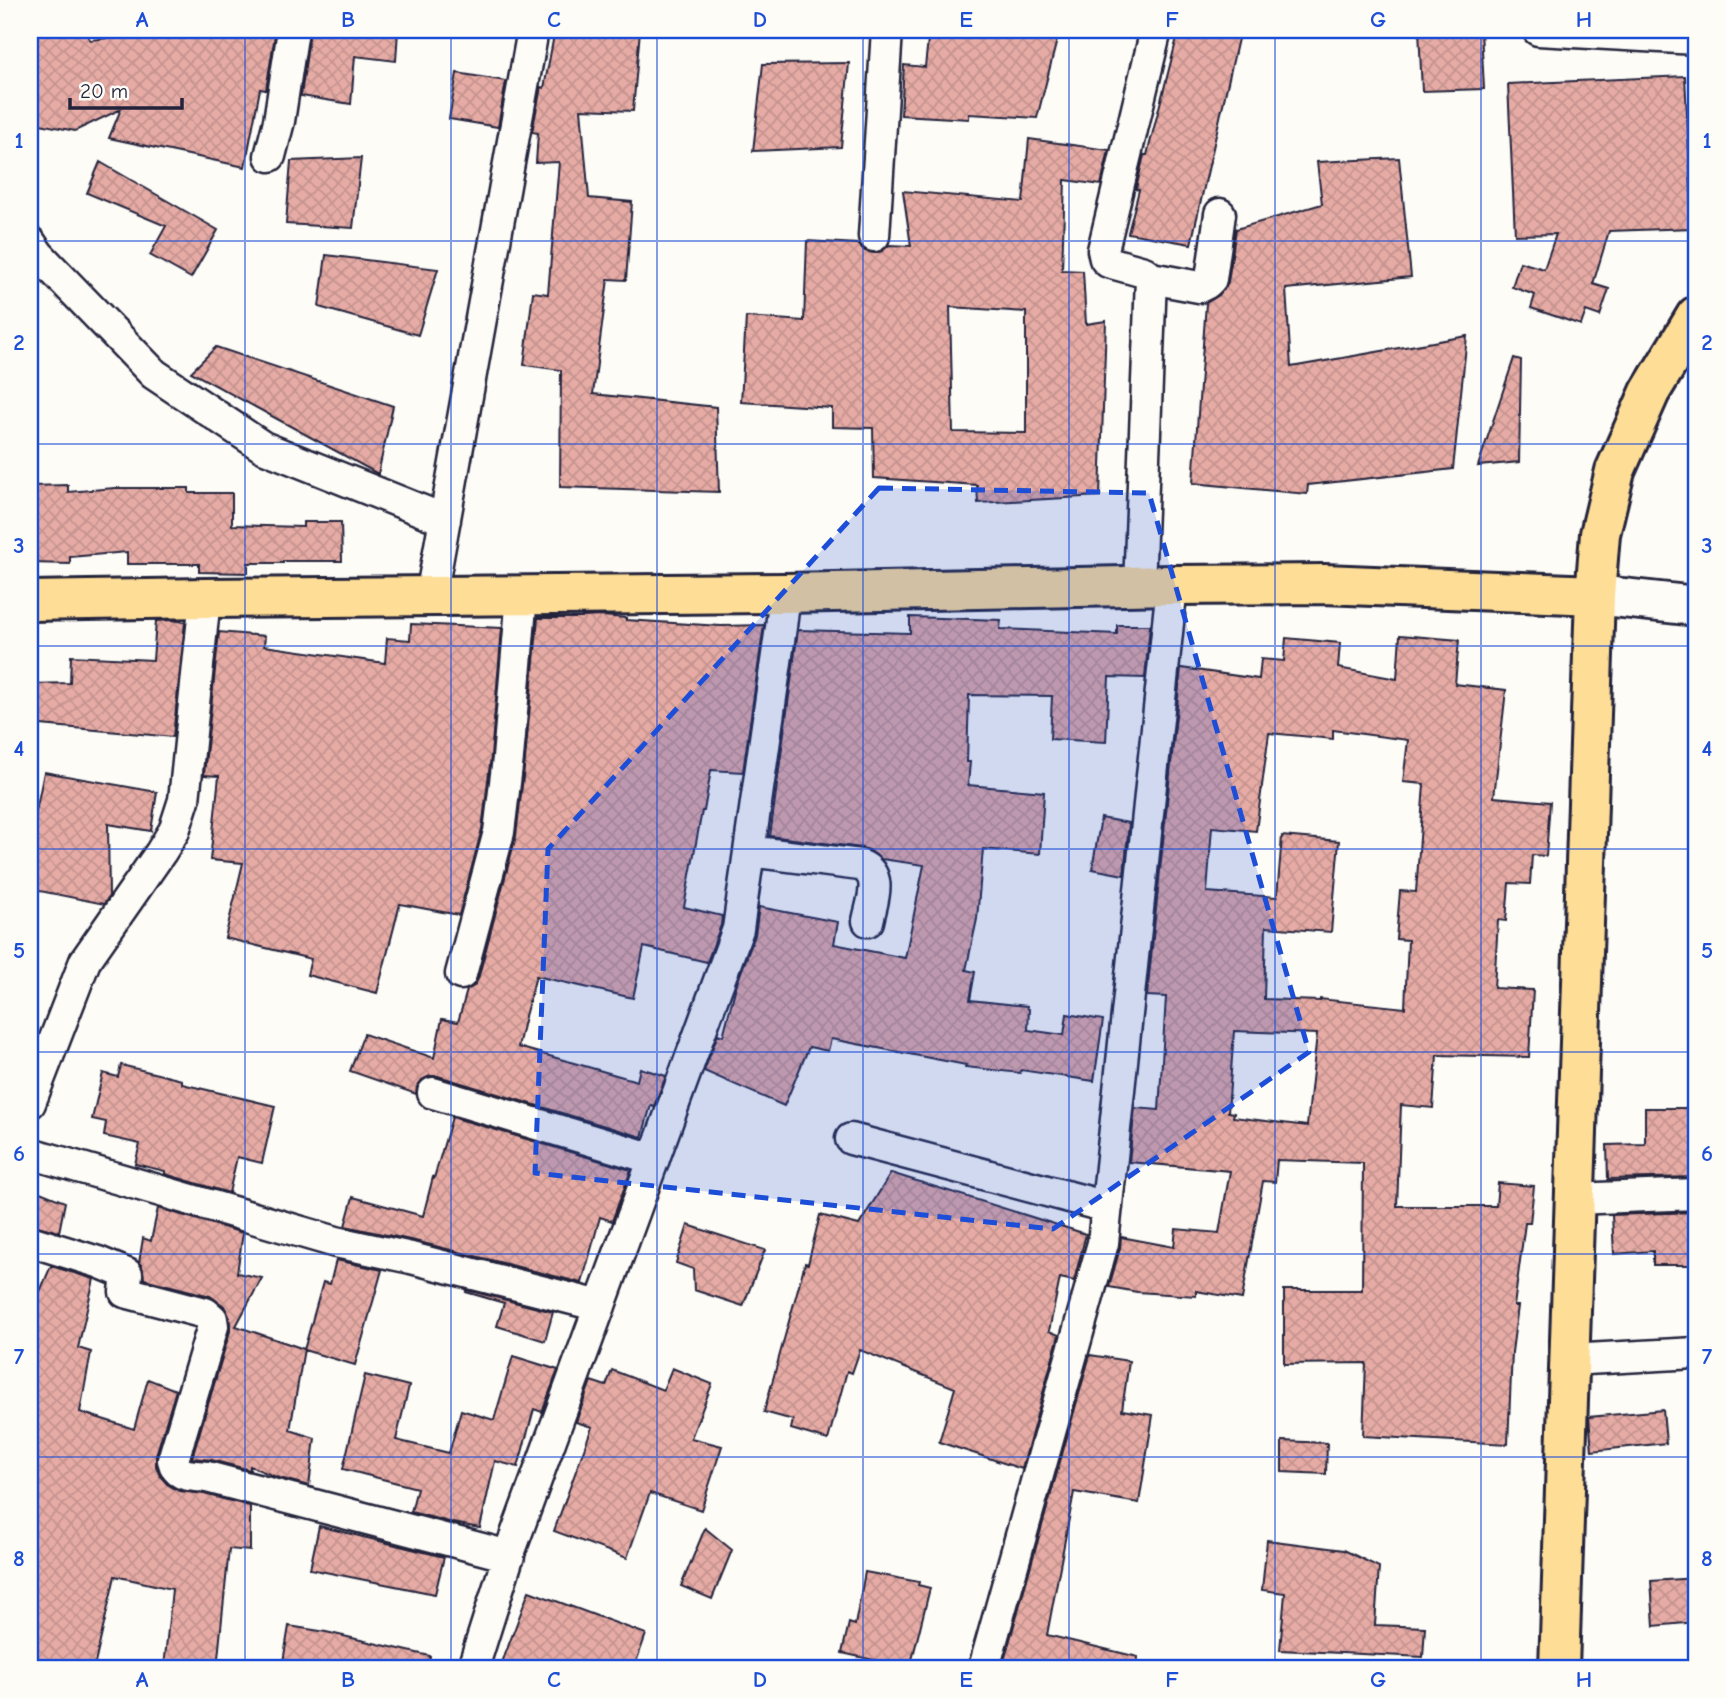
<svg xmlns="http://www.w3.org/2000/svg" width="1726" height="1698" font-family="'Comic Neue',sans-serif">
<style>
.building{fill:url(#building-cross-hatch);stroke:#22223b;stroke-width:2;fill-rule:evenodd}
.lines{fill:none;stroke-linecap:round;stroke-linejoin:round}
.minor-casing{stroke:#22223b;stroke-width:35}
.secondary-casing{stroke:#22223b;stroke-width:44}
.trunk-casing{stroke:#22223b;stroke-width:44}
.minor{stroke:#fdfcf7;stroke-width:30}
.secondary{stroke:#fdfcf7;stroke-width:38}
.trunk{stroke:#fedd96;stroke-width:38}
.marked{fill:#1d4ed8;fill-opacity:0.2;stroke:#1d4ed8;stroke-width:5;stroke-dasharray:14 9;stroke-linejoin:round}
.grid{fill:none;stroke:#1d4ed8;stroke-width:2;stroke-opacity:0.55}
.neatline{fill:none;stroke:#1d4ed8;stroke-width:2.5}
.grid-label{font-size:23px;text-anchor:middle;font-weight:bold;fill:#1d4ed8}
</style>
<defs>
<pattern id="building-cross-hatch" width="8" height="8" patternUnits="userSpaceOnUse" patternTransform="scale(1.75)"><rect width="8" height="8" fill="#e6aba5"/><path d="M0 0l8 8M0 8l8-8" fill="none" stroke="#c5938f"/></pattern>
</defs>
<rect width="100%" height="100%" fill="#fdfcf7"/>
<filter id="ink" filterUnits="userSpaceOnUse"><feTurbulence type="fractalNoise" baseFrequency=".0143" numOctaves="2"/><feDisplacementMap in="SourceGraphic" scale="14" xChannelSelector="R" yChannelSelector="G"/><feConvolveMatrix kernelMatrix="1 2 1 2 8 2 1 2 1" color-interpolation-filters="sRGB"/></filter>
<g filter="url(#ink)">
<path class="building" d="M30 30H85L90 40 182 30H241L275 35 266 90 260 89 245 167 109 138 121 109 75 131 30 122Z
M310 30H398L396 61 355 56 351 104 301 96Z
M555 30H640L633 111 581 109 589 198 632 202 626 280 608 279 593 394 716 407 719 492 560 487 561 370 524 365 533 292 548 294 559 162 536 163 538 133 532 132 541 87 544 88Z
M929 30H967L966 35 1059 32 1037 118 969 114V119L901 115 904 65 925 67Z
M1179 30H1240L1191 244 1128 233 1139 190 1136 189 1144 155H1147Z
M1419 30H1481L1484 89 1422 91Z
M849 63 841 147 753 151 763 64Z
M457 73 506 81 498 127 449 119Z
M1685 76 1693 228 1609 231 1593 284 1609 289 1600 316 1586 311 1581 325 1531 308 1535 295 1512 287 1520 262 1544 269 1556 234 1515 235 1508 84Z
M1029 139 1109 150 1101 185 1065 180 1062 270 1083 271 1086 324 1106 321 1100 496 978 503 977 485 874 478 873 428 832 427V408L741 402 746 317 804 321 807 241 858 244 865 251 874 253 882 251 889 245 911 246 903 191 1023 202ZM950 307 1026 312V433L953 432Z
M361 158 353 228 286 224 291 161Z
M1399 158 1411 277 1286 289 1291 367 1467 336 1453 469 1308 485 1307 494 1193 483 1206 303 1219 295 1228 282 1236 229 1322 204 1317 162Z
M100 162 218 230 191 278 150 255 166 226 87 193Z
M326 255 438 269 418 335 319 307Z
M216 347 393 406 378 474 191 372Z
M1514 358 1521 360 1519 462 1478 466Z
M68 485V492L115 488H189V493H232V525L303 527V522H341L342 561H283V563H248V573L199 572V564H127V552L70 557V564L30 563V486Z
M602 616 626 618V620L721 626 764 625 743 772 711 770 704 811H702L684 907 722 916 721 925 707 962 644 947 633 998 536 976 525 1016 518 1047 637 1081 640 1068 666 1076 654 1106 651 1105 642 1137 438 1076H430L422 1080 417 1087 416 1094 350 1071 364 1034 434 1058 442 1019 458 1022 467 990 474 986 478 979 516 836 525 760 538 618H582V617Z
M910 617 1001 620 1000 629 1117 634V625H1150L1145 678 1109 677 1106 742 1050 739 1052 696 969 695 967 762H970L968 785 1044 792 1040 854 983 849 977 919 966 970 975 972 970 1000 1027 1006V1008L1029 1009 1028 1030 1064 1035 1067 1014 1103 1020 1094 1081 1021 1070 1020 1073 965 1067 966 1065 831 1039 828 1051 809 1047 784 1106 704 1071 718 1034 723 1036 736 986 755 935 759 907 838 922 834 944 905 958 924 865 881 859 869 850 862 848 770 836 798 630 910 633Z
M172 620 185 622 173 737 30 724V684L70 683 71 656 153 660 156 621Z
M411 624 502 628 491 756 482 829 459 915 400 904 377 993 307 975 311 959 225 938 243 863 210 860 219 776 204 775 219 632 265 636 264 646 385 663 387 638 410 640Z
M1400 635 1459 640 1455 684 1506 690 1494 797 1550 802 1546 856 1532 855 1530 884 1509 883 1506 921 1498 920 1494 988 1533 990 1529 1057 1437 1055 1433 1108 1401 1105 1397 1206H1496L1498 1183 1534 1186 1530 1223H1525L1514 1306H1518L1512 1352 1508 1444 1363 1436 1366 1363 1284 1364V1290H1362L1363 1163 1277 1160 1275 1182 1263 1181 1242 1299 1196 1291V1296L1137 1292 1109 1287 1120 1248 1121 1237 1174 1247 1176 1229 1219 1233 1230 1171 1129 1162 1135 1108 1159 1110 1166 997 1147 996 1181 668 1259 679 1261 659 1284 661 1286 638 1340 643 1338 668 1397 679ZM1333 730 1408 740 1403 782 1424 784 1416 892 1400 891 1396 939 1408 940 1405 1008 1320 999V1001L1264 999 1266 927 1331 932 1339 841 1282 836 1277 897 1207 892 1212 827 1256 831 1269 733 1333 739ZM1234 1031 1317 1034 1307 1126 1233 1117 1234 1113 1228 1112Z
M44 772 157 792 151 831 108 824 109 896 104 904 30 889V841Z
M1101 818 1129 823 1124 875 1092 869Z
M121 1065 182 1080V1084L275 1106 262 1163 237 1157 229 1193 165 1174V1171L135 1164 140 1144 104 1136 106 1122 92 1119 103 1073 118 1077Z
M1645 1108H1696V1177L1608 1179 1607 1145 1645 1144Z
M452 1117 631 1170 612 1221 600 1217 582 1283 415 1241 345 1226 353 1197 423 1216 433 1177 434 1178Z
M891 1173 1086 1234 1074 1281 1060 1278 1049 1331 1059 1335 1022 1469 939 1442 955 1388 860 1350 852 1373 847 1371 828 1440 791 1429 793 1420 764 1412 805 1263 808 1264 820 1215 859 1225Z
M30 1188 65 1202 59 1232 30 1224Z
M158 1208 243 1233 237 1273 262 1278 236 1326 304 1349 290 1430 315 1438 309 1486 276 1477 250 1466V1470L211 1460 192 1458 230 1331V1324L229 1316 224 1306 210 1296 144 1279 142 1266 139 1263 143 1238 151 1241Z
M1696 1212V1265H1653V1251L1614 1254 1612 1215Z
M688 1225 765 1250 743 1306 694 1290 693 1269 676 1263Z
M336 1260 382 1270 355 1365 304 1350 323 1282 330 1284Z
M51 1266 94 1279 78 1348 91 1352 80 1412 134 1429 148 1379 176 1390 156 1455V1466L160 1476 167 1484 179 1491 204 1494 250 1506V1551L229 1549 217 1668H164L172 1589 115 1576 94 1668H30V1314Z
M467 1290 553 1312 545 1341 497 1326 504 1303 466 1292Z
M1090 1355 1129 1361 1122 1410 1153 1415 1139 1503 1074 1492 1047 1635 1138 1657 1137 1668H1002Z
M513 1356 558 1370 542 1412 534 1409 518 1467 495 1461 480 1528 453 1523 411 1512 417 1488 343 1469 365 1375 409 1386 396 1440 449 1453 461 1410 494 1420Z
M672 1368 712 1384 691 1438 722 1446 701 1510 650 1493 627 1558 554 1531 592 1427 576 1422 591 1381 606 1386 612 1370 663 1390Z
M1663 1410 1666 1443 1592 1451 1589 1417Z
M1282 1441 1327 1443 1326 1474 1282 1472Z
M319 1526 444 1557 435 1594 310 1569Z
M705 1528 732 1550 712 1599 681 1586Z
M1267 1540 1344 1550 1379 1567 1375 1625 1425 1627 1423 1657 1280 1650 1285 1593 1262 1590Z
M865 1572 919 1582 918 1585 930 1588 910 1668 842 1653 849 1623 855 1625Z
M1696 1578V1622L1654 1626 1651 1581Z
M529 1591 646 1634 634 1668H500Z
M289 1626 326 1632 430 1656 429 1668H282Z"/>
<g class="lines">
<g class="minor-casing">
<path id="minor" d="M1538 30 1696 39
M270 156 279 121 293 30
M874 236 887 30
M30 242 39 255 154 374 263 447 445 520
M1151 278 1144 272 1108 262 1105 259 1103 250 1156 30
M1139 587 1151 278 1199 287 1207 283 1211 279 1220 214
M431 596 533 30
M749 851 860 865C884 875 872 901 868 921
M461 974 499 832 508 758 522 595
M433 1093 654 1159
M30 1103 85 961 161 852 174 831 184 800 205 598
M851 1139 1107 1207
M30 1153 336 1242 411 1258 600 1306
M1574 1199 1696 1194
M30 1241 98 1262 127 1274 125 1292 205 1313 212 1319 213 1326 173 1460C177 1478 191 1475 207 1477L509 1556
M1568 1360 1696 1353
M473 1668 510 1551 738 929 781 627 785 593
M984 1668 1103 1243 1172 585"/>
</g>
<g class="secondary-casing">
<path id="secondary" d="M1595 595 1696 606"/>
</g>
<g class="trunk-casing">
<path id="trunk" d="M30 601 205 598 785 593 1172 585 1324 584 1595 595
M1559 1668 1595 595 1600 534 1615 471 1650 392 1696 316"/>
</g>
<use href="#minor" class="minor"/>
<use href="#secondary" class="secondary"/>
<use href="#trunk" class="trunk"/>
</g>
</g>
<path class="marked" d="M879 488 1149 493 1309 1052 1053 1229 535 1173 548 849Z"/>
<path class="grid" d="M245 30V1668M451 30V1668M657 30V1668M863 30V1668M1069 30V1668M1275 30V1668M1481 30V1668M30 241H1696M30 444H1696M30 646H1696M30 849H1696M30 1052H1696M30 1254H1696M30 1457H1696"/>
<rect width="1726" height="1698" fill="none" stroke="#fdfcf7" stroke-width="77"/>
<path d="M70 98v10h112v-10" fill="none" stroke="#22223b" stroke-width="3.5"/>
<text x="80" y="98" font-size="21" fill="#22223b" stroke="#fdfcf7" stroke-width="5" paint-order="stroke">20 m</text>
<rect x="38" y="38" width="1650" height="1622" class="neatline"/>
<g class="grid-label">
<text x="142" y="27">A</text>
<text x="348" y="27">B</text>
<text x="554" y="27">C</text>
<text x="760" y="27">D</text>
<text x="966" y="27">E</text>
<text x="1172" y="27">F</text>
<text x="1378" y="27">G</text>
<text x="1584" y="27">H</text>
<text x="19" y="148">1</text>
<text x="1707" y="148">1</text>
<text x="19" y="350">2</text>
<text x="1707" y="350">2</text>
<text x="19" y="553">3</text>
<text x="1707" y="553">3</text>
<text x="19" y="756">4</text>
<text x="1707" y="756">4</text>
<text x="19" y="958">5</text>
<text x="1707" y="958">5</text>
<text x="19" y="1161">6</text>
<text x="1707" y="1161">6</text>
<text x="19" y="1364">7</text>
<text x="1707" y="1364">7</text>
<text x="19" y="1566">8</text>
<text x="1707" y="1566">8</text>
<text x="142" y="1687">A</text>
<text x="348" y="1687">B</text>
<text x="554" y="1687">C</text>
<text x="760" y="1687">D</text>
<text x="966" y="1687">E</text>
<text x="1172" y="1687">F</text>
<text x="1378" y="1687">G</text>
<text x="1584" y="1687">H</text>
</g>
</svg>
